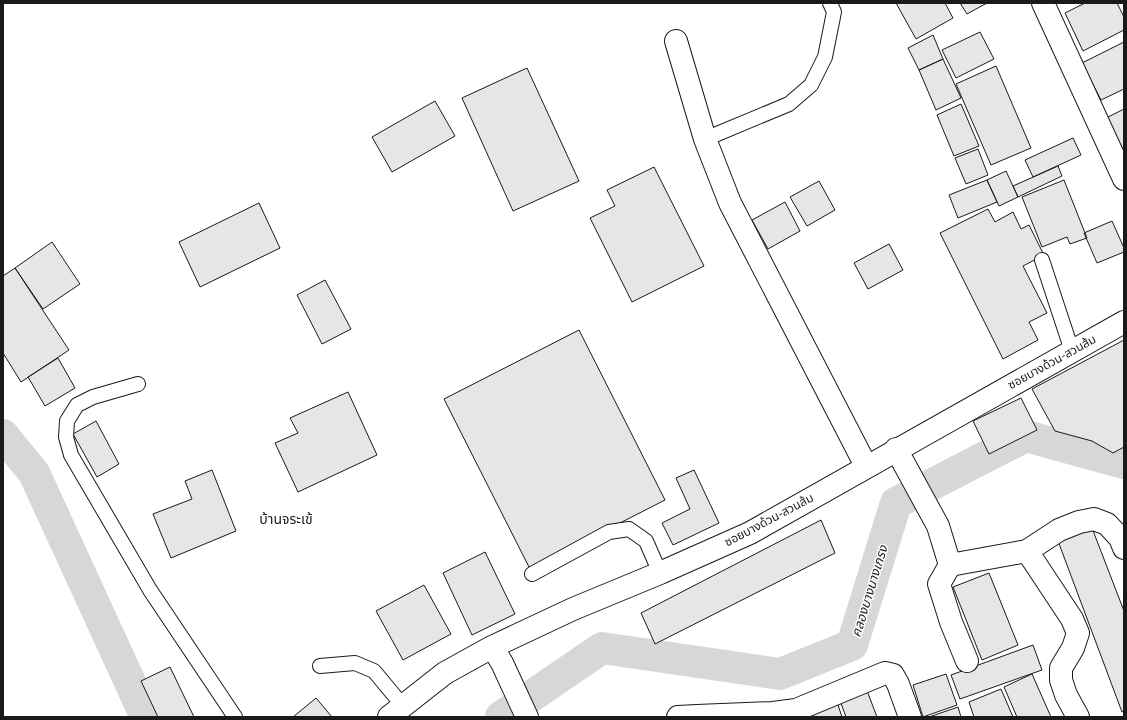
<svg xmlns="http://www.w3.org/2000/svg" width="1127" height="720" font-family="'PT Sans','Noto Sans Thai',sans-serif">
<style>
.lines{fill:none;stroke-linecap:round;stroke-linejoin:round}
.canal{stroke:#d7d7d7;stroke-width:32}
.building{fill:#e6e6e6;stroke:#1a1a1a}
.service-casing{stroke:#1a1a1a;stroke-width:16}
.minor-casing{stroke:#1a1a1a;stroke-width:24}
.service{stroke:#fff;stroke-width:14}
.minor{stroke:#fff;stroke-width:22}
.labels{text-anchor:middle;stroke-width:3;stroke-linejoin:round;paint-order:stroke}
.street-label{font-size:12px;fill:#1a1a1a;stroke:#fff}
.water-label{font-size:13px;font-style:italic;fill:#1a1a1a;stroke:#fff}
.quarter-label{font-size:14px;fill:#1a1a1a;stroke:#fff}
</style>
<rect width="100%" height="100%" fill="#fff"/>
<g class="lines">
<path class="canal" d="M3 435 34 473 146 717
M501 717 602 648 780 674 852 645 896 503 1026 436 1124 463"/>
</g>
<path class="building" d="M896 3H945L953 18 916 39Z
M960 3H987L967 14Z
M1085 3H1117L1124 17V30L1083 51 1065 13Z
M980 32 994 59 956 78 942 50Z
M933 35 943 59 919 70 908 48Z
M1124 42V89L1101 100 1082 63Z
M943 59 961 98 936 110 919 70Z
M996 66 1031 148 991 165 956 84Z
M527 68 579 181 513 211 462 98Z
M435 101 455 136 392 172 372 137Z
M961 104 979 146 954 156 937 115Z
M1124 109V155L1106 118Z
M1073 138 1081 155 1033 177 1025 160Z
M978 149 988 175 966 184 955 158Z
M1058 166 1062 176 1018 197 1013 186Z
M654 167 704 266 632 302 590 218 615 206 607 190Z
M1006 171 1018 197 999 206 987 180Z
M987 180 997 202 958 218 949 195Z
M1064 180 1087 238 1070 244 1067 237 1042 247 1022 197Z
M819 181 835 210 807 226 790 197Z
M785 202 800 231 768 249 752 220Z
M259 203 280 248 200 287 179 242Z
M988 209 995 222 1013 212 1021 229 1029 225 1044 255 1023 266 1047 313 1029 322 1038 340 1003 359 940 233Z
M1112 221 1124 248V252L1097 263 1084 233Z
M52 242 80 284 43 309 15 268Z
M889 244 903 270 868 289 854 263Z
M15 268 69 350 21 382 3 353V276Z
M325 280 351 329 322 344 297 295Z
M579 330 665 500 530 569 444 399Z
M1124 340V447L1113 453 1092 441 1055 431 1032 389Z
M58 358 75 388 45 406 28 377Z
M348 392 377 455 298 492 275 443 298 433 290 418Z
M1021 398 1037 430 989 454 973 421Z
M96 421 119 464 97 477 73 434Z
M212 470 236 531 171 558 153 514 192 499 185 481Z
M694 470 719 523 673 545 662 523 690 509 676 478Z
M821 520 835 553 655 644 641 613Z
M1092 528 1124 611V711L1122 712 1058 541Z
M485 552 515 614 472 635 443 573Z
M989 573 1018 645 982 660 953 587Z
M424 585 451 634 403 660 376 611Z
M1033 645 1042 670 960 699 951 675Z
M170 667 194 717H158L141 681Z
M946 674 957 705 923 717 913 685Z
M1032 674 1051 717H1017L1004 687Z
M866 688 877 717H846L839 698Z
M1001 689 1013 717H974L969 702Z
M316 698 332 717H293Z
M836 699 842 717H797Z
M958 707 961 717H929Z"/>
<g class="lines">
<g class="service-casing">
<path id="service" d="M705 139 789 104 811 85 825 57 834 12 830 3
M1042 260 1072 351
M138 384 93 397 77 405 67 421 66 437 71 455 150 590 235 717
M532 574 609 532 629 529 646 541 660 573
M320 666 355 663 374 671 403 706"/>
</g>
<g class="minor-casing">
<path id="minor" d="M1043 3 1124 179
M676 41 705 139 730 203 866 466
M896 449 938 526 950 565 1027 551 1059 530 1079 522 1094 519 1107 524 1120 538 1124 548
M1027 551 1072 619 1078 633 1073 648 1061 668V680L1066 695 1078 717
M950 565 939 584 951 622 967 661
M492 647 502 663 527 717
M389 717 445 673 492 647 573 609 660 573 750 533 1124 322
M678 717 697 716
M697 717V716L773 713 796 710 885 673 893 675 898 684 910 717"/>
</g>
<use href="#service" class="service"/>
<use href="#minor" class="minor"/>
</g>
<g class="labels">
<g class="street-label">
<text transform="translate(1052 362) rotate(-29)" y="4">ซอยบางด้วน-สวนส้ม</text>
<text transform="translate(769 520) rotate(-28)" y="4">ซอยบางด้วน-สวนส้ม</text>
</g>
<g class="water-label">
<text transform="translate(869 591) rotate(-73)" y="5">คลองบางนางเกรง</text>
</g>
<g class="quarter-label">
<text x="286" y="524">บ้านจระเข้</text>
</g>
</g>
<rect width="1127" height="720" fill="none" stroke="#1a1a1a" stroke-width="8"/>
</svg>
